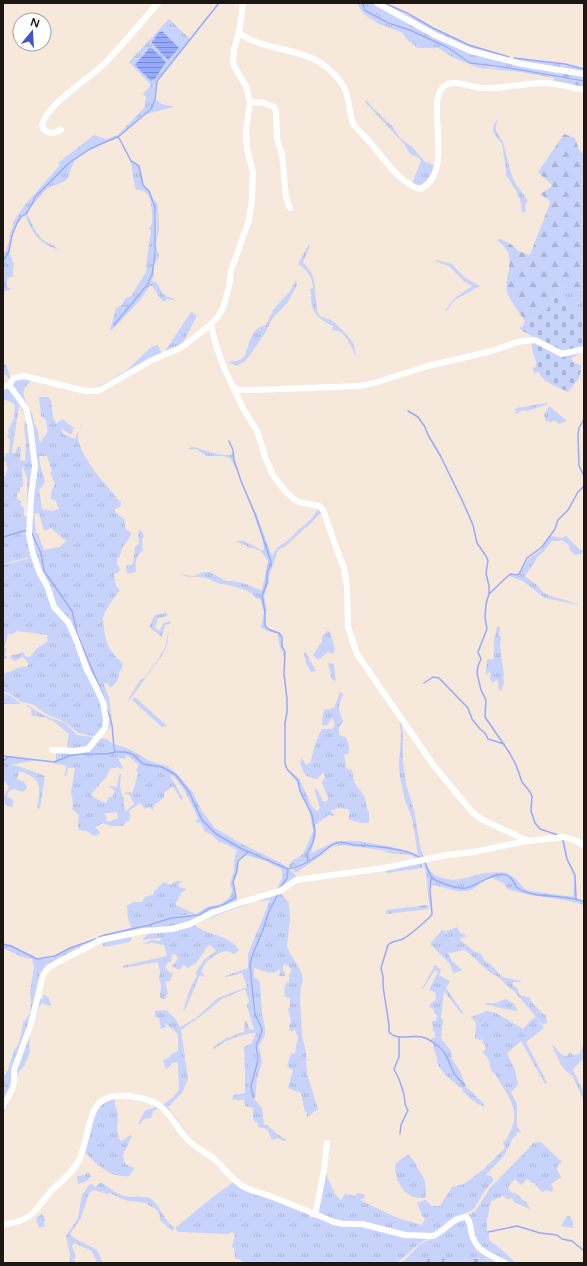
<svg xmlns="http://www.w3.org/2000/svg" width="587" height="1266" font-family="'Varela Round',sans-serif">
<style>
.grass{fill:url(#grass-tufts);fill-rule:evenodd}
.forest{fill:url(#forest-firs)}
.cemetery{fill:url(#cemetery-stones)}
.water{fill:url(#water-rules)}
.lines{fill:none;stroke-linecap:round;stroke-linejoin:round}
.stream{stroke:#96aafc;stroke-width:1.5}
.minor{stroke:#fff;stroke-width:6}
</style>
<defs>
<pattern id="grass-tufts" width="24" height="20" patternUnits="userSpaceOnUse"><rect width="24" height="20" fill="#c7d3fa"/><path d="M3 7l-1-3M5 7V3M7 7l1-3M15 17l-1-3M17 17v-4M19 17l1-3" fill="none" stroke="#aab4d5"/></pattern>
<pattern id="forest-firs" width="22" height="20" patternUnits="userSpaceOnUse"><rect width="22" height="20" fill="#c7d3fa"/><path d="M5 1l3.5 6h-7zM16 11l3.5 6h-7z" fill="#aab4d5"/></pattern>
<pattern id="cemetery-stones" width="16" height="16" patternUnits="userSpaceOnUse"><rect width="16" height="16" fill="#c7d3fa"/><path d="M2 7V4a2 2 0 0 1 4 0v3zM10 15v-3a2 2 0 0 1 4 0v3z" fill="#aab4d5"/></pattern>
<pattern id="water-rules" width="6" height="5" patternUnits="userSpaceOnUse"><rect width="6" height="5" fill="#96aafc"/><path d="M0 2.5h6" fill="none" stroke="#7a89cb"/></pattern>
</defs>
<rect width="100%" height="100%" fill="#f7e8dc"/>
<path class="grass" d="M356 3H362L365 10 387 24 410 30 447 47 470 64 493 68H510L554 77V78L521 72 479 68 454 58 438 48H418L406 39 403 33 379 24 368 17 362 12 358 5Z
M364 3H375L471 52 555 70 554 75 510 67 470 63 447 46 410 29 388 22 366 9Z
M383 3 469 45 510 57 509 59 471 49 435 34Z
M169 19 190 39 156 81 154 98 151 108 118 137 103 142 90 149 69 163 35 196 27 213 21 217 16 223 11 235 8 251 3 261V251L6 252 10 237H9L13 225 12 224 24 206 60 165 58 163 94 135 106 139 118 135 144 108 146 97 143 94 151 85 129 62ZM151 48 166 62 155 79 151 81 136 65 146 50Z
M513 58 565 65 584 69V73L513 60Z
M155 99 162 104 174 107 146 114 151 109Z
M366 100 375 110 393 127 399 137 413 148 425 162 434 165C432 175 428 182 419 186L412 184 421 161 419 158 410 154 405 145 365 102Z
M498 119 496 126V131L503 142 511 173 514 181 528 201 525 205 526 211 522 213C521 209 522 207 521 203 518 192 511 183 506 175V170L502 144 493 132 494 124Z
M76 159C71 165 71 173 67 179 62 184 55 184 50 187 41 192 37 202 30 208 39 190 60 170 76 159Z
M131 162 139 167 143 185 149 192 154 207V253L151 273 146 284 112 327 148 285 152 274 156 253 157 214 153 198 158 205 159 229 156 245 159 256 154 266V277L151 280 157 283 163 294 168 297 175 299 174 300 167 299 164 302 160 298 152 286H150L141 299 113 329 110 330 116 308 122 305 125 299 131 296 146 272 147 259 151 230 148 228 151 227 152 224C152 212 154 189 137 190L135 188Z
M27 214C32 222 34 230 40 237 45 243 54 244 59 250 38 243 34 235 25 215Z
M309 244 310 246 303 262 311 272 314 279 317 311 320 316 333 321 346 334 354 344 356 356C351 347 344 327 332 331L333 328V326C324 322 314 316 312 306 310 300 312 295 310 289L313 288C313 278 307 269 298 264Z
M9 251 14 264 13 267V276L7 279V287L11 289 5 291 3 294V262Z
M436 260 452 264 464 277 480 286 455 300 446 311 445 310 455 298 472 286 465 282 449 266 435 261Z
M296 280 297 285 288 302 272 319 265 333 250 355 245 361 237 366 228 362C236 361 246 361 246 350L248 348C249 338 255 327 266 325L273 310 290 291Z
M562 286 584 291V315C566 317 561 301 562 286Z
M191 312 196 315V318L180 348 165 353V351Z
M156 345H158L162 354 106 386 97 388 127 370 150 348Z
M3 362 7 367 11 380 3 373Z
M24 378 49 384 47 385 31 381C17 393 26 399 31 412 33 416 34 420 34 424 40 429 37 436 40 442H41C43 436 41 441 45 436 49 432 47 425 46 420L41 416 39 397H48L51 400 53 417 56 424 62 419 74 428 71 435 61 428 63 434 75 439 83 421C81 425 78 430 78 436 79 458 108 486 121 503L120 507 115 509V512L125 520V528L131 533C129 543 121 544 120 557L117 558V564C120 566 120 569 119 572L114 574 116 586 120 590C115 596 103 613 103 619 103 626 106 644 110 649 113 654 118 659 122 663V669L119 672C120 678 116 683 112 687L109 686 106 682 104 685 109 697 112 720 104 696 78 632 72 611 44 570 42 553 33 532 30 531 33 486 30 417 13 386V382L15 379ZM39 456H47L52 471 50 473 55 484 51 492V499L55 500 59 509 53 511 42 509 39 489 42 487 45 482 40 464ZM39 513 44 531 51 528 66 541 59 547 44 550 38 534 36 533 34 514Z
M8 385 25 409 35 466 28 529 3 537V476H5C7 472 9 466 6 462L3 461V458L5 457 6 453H9L10 440 7 436 9 434 8 430 14 418 15 406 13 403 3 399V388ZM19 406 22 409 26 419 24 427 26 443 25 461 20 460 21 448 18 446 15 453 12 454V452ZM22 467H23L27 478V517L24 516V508L21 506V501L17 499V493L20 492V487H23V485Z
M547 403 548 404 528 411 522 410 518 413 514 414 517 411 514 410 517 408Z
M549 406 567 421 559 424 555 421 550 422 546 421 544 415Z
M191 447C201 447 224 460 234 453L233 457 237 470 230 458 223 456H207L196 449H188Z
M247 494 256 513 272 556 277 548 291 538 296 532 311 519 317 511V507L322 513C315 516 313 524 306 527L286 546 278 550 269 577V582L264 596 267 611 265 612C265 631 263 625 279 633 281 637 284 653 284 657L279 644 278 634 267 631 261 627 264 611 260 599H257C250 588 230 586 218 583 213 582 210 579 206 578 198 576 190 578 182 575L194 576 204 572H210L226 581H233L246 584 260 590H262L268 561 261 551 253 548H249L247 546 235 541H244L263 551 264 549 263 542V538Z
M140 529 144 536 142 540 143 551C135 555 135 564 136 572L127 574 126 566 133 564 135 547 139 543 138 534Z
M28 530 32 554 30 557 26 558 3 564V538Z
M32 533 41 553 43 571 71 611 76 633 104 698 111 725 106 733V723L96 684 77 638 58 608 41 572 31 540Z
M551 536 562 538 566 536 579 549 584 551 581 554 576 555C572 553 568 549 569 545L562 540 558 541H552L542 553 536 558V560L525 576C529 580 533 582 537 585 540 588 542 592 546 594 557 599 569 600 579 605L545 598 523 581 509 576 511 575 516 576 519 575 528 559 540 551Z
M32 555 50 597 67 623 102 702 104 728 98 737 78 733 65 722 46 714 32 704 21 702 12 695 3 691V673C12 673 18 665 26 667L29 664 23 657 15 661 10 658 12 654 15 655 23 652 25 656 28 657 31 656 36 649 48 641 47 635 18 631 12 634H8L4 648H6L5 655 7 657 5 660 3 657V565L27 559Z
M166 612 168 616 158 618 155 628 160 631 163 623 170 621V624L165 625 162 637 149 627 155 615 162 614Z
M497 627H500L499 636 501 637 500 646 504 675 503 677 504 683 501 691 499 690 498 681 496 680 493 683 490 679 491 673 489 672 487 675 486 673 487 660 489 659 492 660 494 658V640Z
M169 628 167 645 163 654 128 702 129 698 140 680 145 677 159 658 165 648Z
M327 631 330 632 335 649 333 654 328 652 318 660 313 655 322 642V637Z
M304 653H306L316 671 311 672 306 663Z
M328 663 334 664 336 681 332 680Z
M340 692 343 694C342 699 339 703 339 708 339 713 342 717 343 722L339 727V735L346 737 349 746V753L344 755 346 768 352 770 354 782 365 797 367 809 369 812V823H361L348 819 350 811 347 809 338 808 331 811 332 813 335 814 334 816 329 815 315 825 316 835 311 853 336 841H359L392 847 412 852 341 842 332 845 317 856 290 868 288 866 292 861 303 854 313 831 309 808 301 796 298 781 287 769 299 778 312 806 315 810 318 811 320 807 315 792V788L317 789 323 801 325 802 328 800V797L322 783 325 777 323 773 317 779C306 778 303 773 300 763L302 758 306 765 311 762C312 754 318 734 322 729H332C336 725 335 723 332 718L327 725 322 726 323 714 325 709H327L330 710 331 708H334Z
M3 693 11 696 21 704H3Z
M135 697 167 726 162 727 132 700Z
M27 705 45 716 65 723 77 735 97 738 88 748 69 749 67 745 69 734C54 722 53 717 32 716L31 709 27 706Z
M399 717 401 720 403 736V760L406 784 414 810 421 850 424 859 418 855 412 818 405 800 400 777 399 764 401 733Z
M99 738 107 739 113 744 114 751C98 755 81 751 65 757 62 759 60 758 56 761V753L80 752Z
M115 744 129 749 150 761 169 767 174 771 192 791 202 811 215 828 240 843 281 863 290 869 244 850 247 852 237 860V871L233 882 235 897 221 905 209 908 203 913 193 916 192 914 171 917 131 928 128 918 127 906 133 902H142L145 897 153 895 154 891 157 889 163 882 171 885 176 881H182L179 884V887L186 889 185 891 182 892 175 905 196 914 207 907 221 904 230 897 232 891 230 884 234 872V862L237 850 223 843 219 842 211 834 205 832 201 823 195 822 198 818C192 805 182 781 169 774L183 798 181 800 173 786 164 793V798L154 805 153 810 149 807 145 809 140 803 129 811 130 815 129 821 126 822 123 826H110L103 823 95 827 100 832V833L95 836 86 831 79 830 78 827 79 815 72 809 73 803 71 792 75 768H68L66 776H65L66 768 65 765 55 764 54 762 69 756 79 754 122 752 116 751ZM125 755 128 756 138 764V767L136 770 138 773 133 792 132 793 130 792 123 793 130 795 134 804 126 811 124 806V798C119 791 120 782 121 774H120L118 779 117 787 111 786 110 787 115 791 112 797H109L106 803C102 801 95 799 91 795L103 780 105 779 111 768H116L117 767 121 769 123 768 118 758 126 759ZM117 812 118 818 108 822 106 820 107 818 105 814 106 813H110Z
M9 756 37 760 11 765 18 766 45 776 40 809 37 808C41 787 42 778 19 771L17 779 24 782 27 788 23 792 14 789 9 791 7 797 13 799V807C7 807 3 803 3 798L9 787 4 780 3 781V761Z
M560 839H562L567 859 574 875 576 898 558 897 576 899 584 903V905C559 897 532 898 507 889L505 884 490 877 501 875 513 879C502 871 488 876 478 883L481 882C468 899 450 888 434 885L432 886 430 890 431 877 434 879 431 876 427 867 434 875 439 877 452 880 467 878 484 873 505 872 515 878 524 888 530 891 573 897 574 877 566 858 562 841Z
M341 843 399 851 413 854 420 858V860L410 855 389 853 382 850 342 845 333 847 296 873 292 869Z
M248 853 267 860 288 870C287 877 282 888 276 891L283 876 281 869 266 861 245 855Z
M422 861H424L430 876 429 890 432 912C425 896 430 877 422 861Z
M289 870H291L298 879 280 890 287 878Z
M280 892 289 903 290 918 287 946 290 954 299 967 302 975 303 981 301 986 300 1001 302 1036 306 1052 307 1074 318 1109 307 1117V1113L305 1112 301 1093 288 1088 293 1070 287 1067 291 1053 295 1054 298 1035 296 1034 295 1028 293 1031H290L289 1028 291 1020 288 1009 290 1007V998L285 997C285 992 283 988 286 983L289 982V975L292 969 285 964 283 966V971L285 972V976H279L280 970 279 969C273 977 262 970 254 968V977L259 980 260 984 262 1012 265 1028V1035L259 1046 262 1062 257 1079 255 1100 262 1108 264 1124C273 1128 277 1136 286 1139V1141H283L278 1138 272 1140 267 1129 258 1127V1123L253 1120V1108L245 1106 244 1100H233L232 1098 234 1095 245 1093V1070L244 1047 252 1043 256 1033C240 1034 226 1040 214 1049L213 1047 228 1037 229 1038 239 1033 244 1032 245 1020 247 1022 250 1030 254 1029 249 1013 247 1006 249 1001 245 989 222 999 201 1016 181 1030 188 1079 182 1093 168 1107 187 1134 196 1146 161 1106 173 1097 179 1090 178 1064 177 1062 172 1063 166 1070 163 1060 170 1057V1055L178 1051V1035L177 1033 165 1023 166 1027 161 1029 159 1018 155 1017V1011L166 1010 175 1018 180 1027 196 1018 218 998 247 987 242 973 226 977 225 976 248 968V954L270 900 260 901 259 898 278 893 268 911 263 929 251 956 250 965 255 1014 261 1029V1035L255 1045 257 1060 251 1087 253 1097 252 1087 259 1060 257 1045 262 1035V1029L256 1013 251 965 252 957 264 930 269 911Z
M236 897 239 902 190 922 171 928 106 937 47 967 37 991 13 1081 3 1104V1078L8 1070 14 1050 18 1045 21 1035 23 1023 30 1013 31 1003 30 992 34 968 32 959 22 957 3 948V945L11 946 36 959H46L55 957 70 949 89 943 105 935 148 925 171 918 191 915 193 917 203 914 210 909 221 906Z
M251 901 250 903 225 912 194 925C210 937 227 933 239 950L234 954 227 951 219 953 206 962 201 972 205 976 204 977 200 975 186 1008 183 1011 190 989 197 975 195 973 204 960 216 951 210 945 208 946 197 962 188 968 184 965 179 970 172 966 178 959 176 955 172 954 171 962H168L165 967 168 971 173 973 170 981 165 982 168 993 165 999H162L160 997 161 984 159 978 160 972 158 962 123 968V966L167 956 164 945 152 943 142 944 152 940 160 941 161 939 159 938 142 940 148 934 150 931 163 930Z
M458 927 459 932 467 936 459 939 474 951 481 954 484 960 490 964 502 977 521 981 520 982H513V985L518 989 519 994 521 996 529 997C533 1005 539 1010 546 1016L547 1023 543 1025 514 991C505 986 502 977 492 974L443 930 446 931Z
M442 930 465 950C459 950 455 953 448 953L451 960 462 970 455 973H453L450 964 430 944Z
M133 934 130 942 104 947 101 941Z
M435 965 441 970 439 975 450 981 446 988 464 1014 461 1013 444 991 441 1017 443 1020 441 1038 451 1051 452 1059 460 1071 465 1084 455 1073 444 1050 438 1045 430 1041 432 1038H435V1032L433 1031 432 1021H436L437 1015 434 1013V1009L429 1007 432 1002 435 1001 436 997 435 992 429 990 438 972 435 970 423 989H422Z
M44 995 48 997 51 1005 49 1006 42 1003 39 1007 30 1035 29 1045 30 1052 24 1066 17 1074 12 1095 3 1115V1109L38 997 42 1000Z
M506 999 514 1004 518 1011 504 1009 485 1004 486 1003H495Z
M487 1011 496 1013 523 1029 531 1020 536 1017 544 1028 526 1042 547 1083 545 1084 521 1041 507 1053 515 1070 518 1085 511 1092 517 1104V1126L521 1132 520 1133 518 1132 515 1137 513 1138 504 1156 486 1175 491 1176 494 1180 483 1193 474 1209 458 1217 433 1234H408L334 1221 317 1212 325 1172 335 1194 341 1200 345 1194 356 1196 357 1193 364 1194 365 1198 363 1199H360V1200L395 1217 421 1225 425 1220C424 1217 422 1216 421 1213 420 1210 419 1207 417 1203L425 1200 429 1203 431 1206H440L452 1187 464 1184 484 1169 503 1150 505 1147 503 1142C507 1140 508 1136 510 1132 522 1110 506 1093 495 1074L492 1072 488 1058 482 1052 485 1050V1044L482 1043 483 1040 477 1039 475 1038 476 1023 471 1017Z
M433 1043 443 1050 457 1078 483 1103 485 1107C480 1105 476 1103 472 1100 468 1097 467 1094 462 1091L463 1089C454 1083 440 1072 437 1062 437 1060 437 1057 436 1055 435 1051 433 1049 433 1043Z
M584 1044V1058L574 1068 573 1070 584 1092V1101L572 1075 566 1071 561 1065 552 1045C558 1048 559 1056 567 1056L570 1052 573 1055 579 1054Z
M115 1096V1104L118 1115 117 1130 120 1141C125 1141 126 1137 131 1135L132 1136 123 1155 125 1164 135 1168 129 1176C109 1178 96 1164 83 1150L90 1125 100 1106Z
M158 1106 160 1108 153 1111 151 1118 144 1119 140 1124H138L145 1111Z
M539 1142H541L562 1162 558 1165 557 1169 561 1177 551 1184 553 1188 552 1192 547 1190 542 1192 534 1183H532L527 1179 521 1185 515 1179 508 1187 510 1192 517 1194 523 1200 526 1201 530 1209 514 1202 512 1198 508 1199 503 1196 491 1201 487 1220V1231L489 1234V1240L508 1255 515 1263C503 1263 487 1254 479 1245 476 1241 474 1234 473 1230 471 1224 473 1219 469 1215L476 1210 490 1188 530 1147 533 1143Z
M408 1154 414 1161 425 1181 426 1190 425 1198C406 1201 392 1180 396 1163Z
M88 1172 91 1176 87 1181 78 1184 77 1176 84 1175Z
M101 1182 103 1184C109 1187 115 1193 121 1195 130 1199 140 1195 149 1198 160 1203 163 1221 175 1228L218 1193 234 1182 312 1215 429 1238C415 1244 409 1255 396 1263H243L242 1261 235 1258 234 1248 232 1247 235 1234 232 1232 228 1234 179 1232 175 1228 172 1231 160 1220C160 1211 157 1209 150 1206 148 1205 147 1203 144 1203 139 1201 133 1202 128 1201 121 1199 117 1196 110 1193L107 1194 94 1190 89 1193 81 1218 70 1234 74 1238 97 1250 103 1263H97L92 1251 74 1243 72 1246 76 1257 74 1258 76 1263H69L70 1254 66 1236 78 1218 82 1195 89 1185 92 1184 95 1187Z
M42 1214 46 1220 44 1222 45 1226 39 1228 36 1218Z
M567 1216H570L573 1222V1228L561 1226Z
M467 1219 471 1238 497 1261C492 1263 490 1260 485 1258 481 1257 476 1259 472 1257L465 1260 463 1263H444L445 1259 438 1256H430L425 1263H400L407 1258 419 1245 431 1239 455 1222Z"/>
<path class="forest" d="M555 70 584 75V80L554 75Z
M554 77 584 82V87L554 82Z
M564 134 575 138 579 150 584 154V291L562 286C551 304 547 316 525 321 520 313 510 301 507 292 504 278 515 261 506 249 504 246 500 243 497 240L501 239 512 245 518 251 530 255 550 203 549 200 540 194 551 187 552 185 538 172Z
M421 862 423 868 386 873 385 869Z
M428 905 429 909 386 914V910Z"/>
<path class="cemetery" d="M562 286C561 301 566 317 584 315V347C579 349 570 353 565 352 559 351 524 333 519 328L523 326 525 321C547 316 551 304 562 286Z
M535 341 557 353 584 351 572 358C572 363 576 363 581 365L580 377 568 392 545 381 538 372 534 373 533 368 536 367C537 358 531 352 532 343Z
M433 1255 442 1257 445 1259 444 1263H425L430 1256Z
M468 1257H472L477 1259 481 1257 492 1262 497 1261 503 1263H463Z"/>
<path class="water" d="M162 31 179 48 168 60 152 43V40L153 41 158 33Z
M149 48H151L153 49 166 62 155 79 151 81 135 65Z"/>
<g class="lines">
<path class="stream" d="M363 3 365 10 388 23 410 30 447 47 470 63 510 68 584 81
M384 3 407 13 433 28 469 45 509 57
M514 58 565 64 584 69
M3 261 9 251 12 235 17 223 21 217 27 213 36 196 69 163 90 149 103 143 118 137 151 109 155 99 157 81 219 3
M114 325 147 285 152 274 155 253V207L149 191 143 185 139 166 131 161 119 138
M408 411 418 417 425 427 428 435 440 455 462 500 473 525 477 543 486 556 488 561 486 573 489 586V594
M584 419 579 428 578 435 579 466 584 476
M229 441 233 450 234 460 241 481 255 514 270 559 271 563 267 573V582L262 596 265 612V625L266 627 270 630 279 633 282 637V646L285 652 284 674 287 699V712L285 723V763L287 769 298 781 300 791 312 815 315 831 313 842 307 854 308 861
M31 532 32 533 41 553 44 571 72 611 77 633 105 700
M3 537 27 530
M424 683 433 677 439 678 468 708 472 719 480 729 485 733 488 739 504 744
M107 709C109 714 111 720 112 725 113 734 113 743 115 752
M3 756 54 762 69 756 79 754H106L115 752H125L132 754 143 764 162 767 176 775 189 792 202 820 216 834 242 849 288 869C299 867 310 861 319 855 324 851 330 845 337 843 344 841 348 844 355 845 372 846 407 848 421 858
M3 761 8 757
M558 835 540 829 535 823 531 811 532 796 530 792 522 782 516 765 509 752 485 717 486 700 481 690 477 673 478 666 481 659 478 652 487 629 485 617 486 604 489 594 509 575 511 574 516 575 519 574 527 558 542 547 555 529 558 520 568 510 578 492 584 486
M563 840 567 859 575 875 576 899
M425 862C427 866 428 872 431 876 434 881 440 882 445 884 452 886 458 889 466 888 481 885 507 860 516 887 533 900 565 893 584 902
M431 877 430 890 432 914 431 916C422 924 413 933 403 939 398 941 392 941 388 945L381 968 383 977V986L389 1025V1032C397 1041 410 1035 422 1037 427 1038 434 1043 438 1046 447 1052 449 1064 454 1073 457 1078 461 1081 465 1085
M280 888 287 878 288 870
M99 937 105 935 148 925 171 918 199 915 210 908 221 906 236 897 233 882 237 871 238 861 248 852
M3 944 11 946 37 959 55 956 70 948 96 939
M399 1038V1057L394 1069C398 1076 401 1083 403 1091 406 1098 403 1104 408 1110L401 1125 400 1134
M253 1097 251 1087 258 1060 256 1045 261 1035 262 1029 255 1014 250 965 252 956 263 930 269 911 278 894
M488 1232 517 1226 540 1233 557 1235 562 1239 572 1241 584 1251"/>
<path class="minor" d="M377 3 435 35 471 51 522 64 584 74
M239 33C270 55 313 44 339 80 351 94 347 108 353 123 357 130 364 135 369 141 381 155 401 185 420 189 456 173 425 104 443 87 453 78 469 87 481 88 501 89 521 84 542 83 556 83 570 87 584 90
M250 102 264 103 274 107 276 111 277 139 282 154 286 197 290 208
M61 130C53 134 45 135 42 125 47 104 89 79 105 63 123 44 141 23 158 3
M211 324 215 342 224 368 243 408 257 431 266 459 273 475 285 491 295 500 299 502 319 506 323 510 337 550 344 568 347 587 348 627 357 654 434 766 463 801 473 813 483 820 526 840
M9 385 26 408 30 426 35 466 31 496 29 535 33 554 39 571 48 588 54 607 68 622 75 637 87 670 96 687 103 702 106 720 105 728 88 749 75 751 52 750
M3 387 9 385 14 378 24 376 85 391H93L100 390 150 361 180 348 189 342 211 324 217 318 223 308 229 287 231 271 249 220 252 199 253 172 247 149 246 130 250 102 246 86 234 66 233 61 234 49 239 33 243 3
M234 387 239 390H251L360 386 374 383 428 366 492 351 517 342 535 340 562 354 584 349
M3 1107 13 1087 14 1081V1070L31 1024 43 975 48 968 58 962 101 940 144 931 172 929 190 924 212 913 239 903 280 891 296 880 384 868 447 855 474 852 527 841 564 837 574 840 584 845
M312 1214 316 1211 324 1170 327 1143
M3 1225C11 1223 19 1222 26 1218 37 1212 43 1200 51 1191 61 1181 73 1173 79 1160 95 1123 83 1086 140 1098 169 1103 171 1122 188 1140 196 1148 205 1152 213 1158 224 1167 231 1180 244 1187 254 1192 265 1194 275 1198 295 1206 315 1214 334 1222L343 1224H362L405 1235 433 1236C445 1231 453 1217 466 1217 471 1221 470 1228 472 1235 477 1252 491 1255 505 1263"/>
</g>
<rect width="587" height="1266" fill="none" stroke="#1c1713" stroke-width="8"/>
<g transform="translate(32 32) rotate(18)"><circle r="19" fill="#ffffff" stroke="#a4a2a1"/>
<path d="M0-3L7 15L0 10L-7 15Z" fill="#4555c9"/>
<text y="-6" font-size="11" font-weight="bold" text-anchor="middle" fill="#1c1713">N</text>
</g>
</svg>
